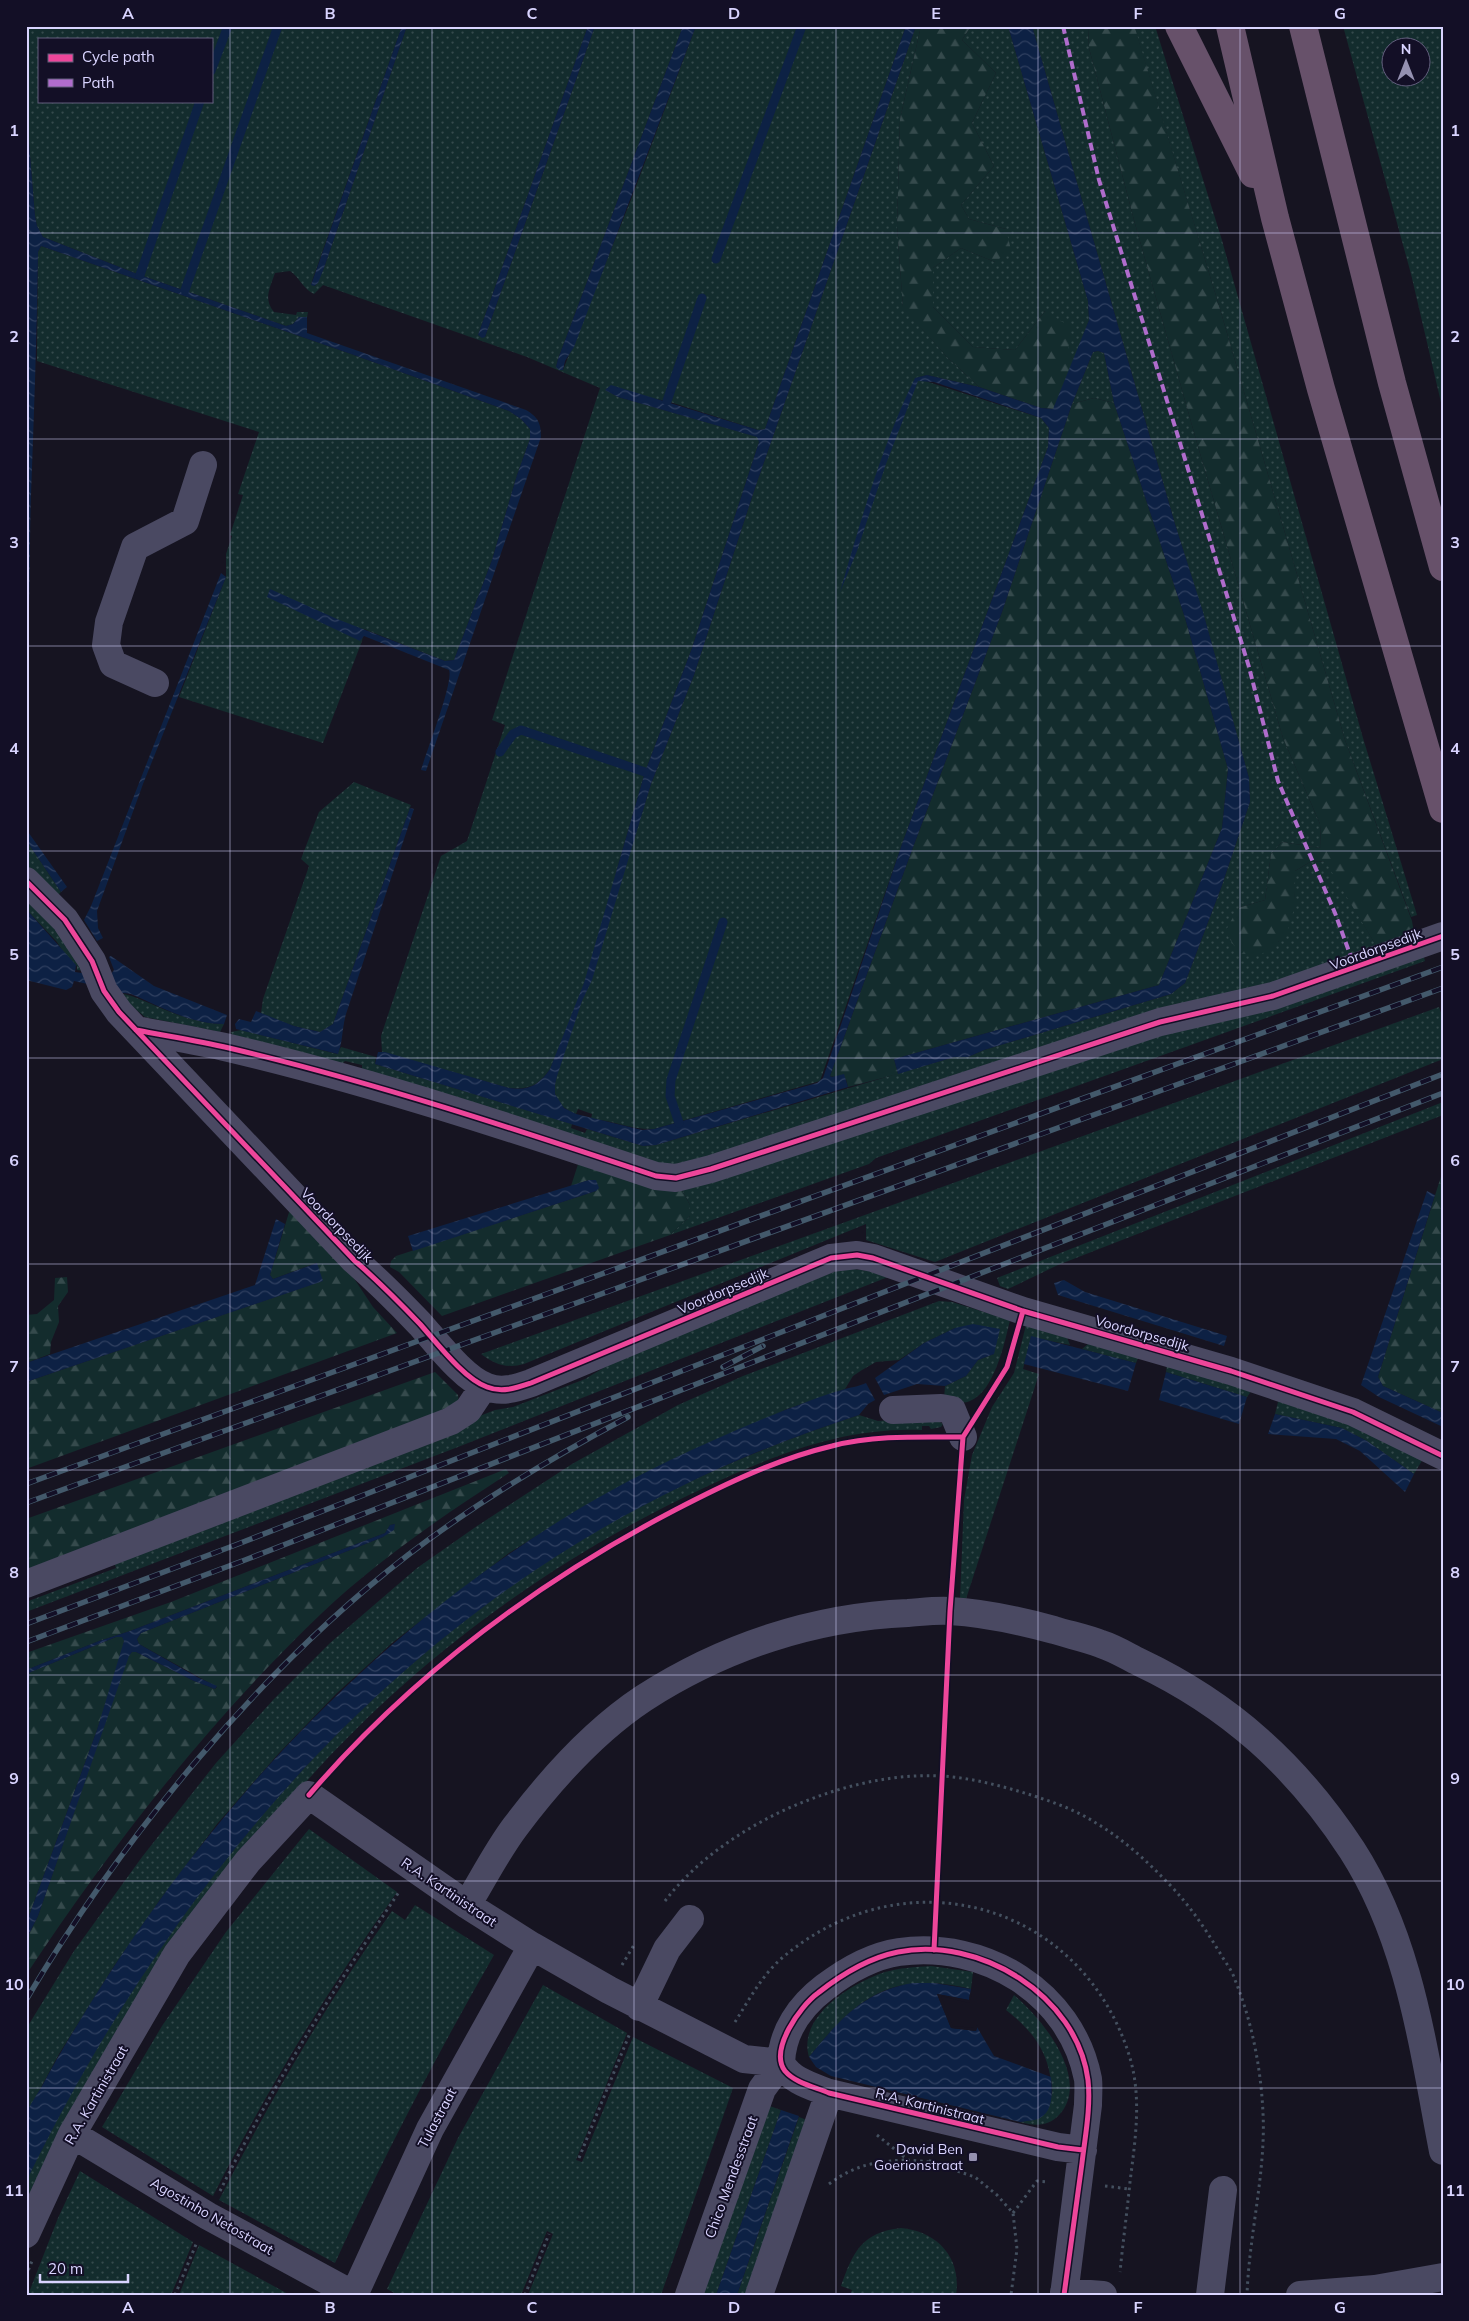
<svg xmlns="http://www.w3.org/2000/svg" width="1469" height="2321" font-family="Mulish,sans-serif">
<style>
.grass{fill:url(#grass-dots);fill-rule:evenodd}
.forest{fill:url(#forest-firs)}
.water{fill:url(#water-waves)}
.pier{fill:#161421}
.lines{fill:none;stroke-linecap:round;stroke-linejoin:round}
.stream{stroke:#0d2144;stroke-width:9}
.path{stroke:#44505f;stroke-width:3;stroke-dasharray:2.5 4;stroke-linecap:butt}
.minor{stroke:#4a4962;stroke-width:28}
.highway{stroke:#67516a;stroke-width:28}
.rail-casing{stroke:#43596b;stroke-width:5.5}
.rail{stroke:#130f26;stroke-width:4;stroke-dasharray:11;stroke-linecap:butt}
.quiet{stroke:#b06ccc;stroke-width:4;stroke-dasharray:8 4;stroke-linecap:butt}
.cycleway-casing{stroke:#130f26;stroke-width:8}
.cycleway{stroke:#ed469a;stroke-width:5}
.grid{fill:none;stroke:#d9d4ff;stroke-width:1;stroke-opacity:0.55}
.poi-dot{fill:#9591b1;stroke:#130f26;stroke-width:2}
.labels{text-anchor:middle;stroke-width:4;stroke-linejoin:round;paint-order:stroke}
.street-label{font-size:14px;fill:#d9d4ff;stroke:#130f26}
.poi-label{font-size:14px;fill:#d9d4ff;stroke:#130f26;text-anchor:end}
.neatline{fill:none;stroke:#d9d4ff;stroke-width:2}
.grid-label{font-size:16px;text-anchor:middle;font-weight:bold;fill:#d9d4ff}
</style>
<defs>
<pattern id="grass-dots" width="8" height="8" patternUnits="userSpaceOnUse" patternTransform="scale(1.25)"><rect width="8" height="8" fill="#132c2d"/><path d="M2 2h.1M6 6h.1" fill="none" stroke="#354a4c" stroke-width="1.8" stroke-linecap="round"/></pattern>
<pattern id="forest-firs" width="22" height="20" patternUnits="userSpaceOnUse" patternTransform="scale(1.25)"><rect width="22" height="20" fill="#132c2d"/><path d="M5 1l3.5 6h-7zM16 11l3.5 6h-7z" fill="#354a4c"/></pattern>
<pattern id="water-waves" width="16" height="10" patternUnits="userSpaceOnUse" patternTransform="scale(1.25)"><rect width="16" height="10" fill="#0d2144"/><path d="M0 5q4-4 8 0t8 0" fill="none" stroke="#304060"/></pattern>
</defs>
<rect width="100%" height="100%" fill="#161421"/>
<path class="grass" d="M26 26H402L311 284 315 286 324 268 407 26H588L478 335 485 337 595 26H683L558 359 556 367 563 370 632 197 696 26H906L765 429 758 430 667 401 605 390 618 397 758 437 759 442 692 648 645 772 617 869 589 984 651 784 694 675 755 488 916 26H921L900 119 897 226 903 307 947 357 979 387 927 375 916 378 1041 418 1049 428 1048 447 902 844 820 1081 654 1129C632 1130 612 1120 591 1119L592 1114 578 1109 576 1114C566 1110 557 1104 555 1093 552 1077 576 1018 582 1000L579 999 550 1069C539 1085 529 1090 509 1088L382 1052 381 1036 441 856 467 841 505 725 492 720 600 388 527 357 323 285 314 294C303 289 300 278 290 271L275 273C270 288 263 299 274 312L296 315 297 312H308L307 317H299L293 324 286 326 140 275 43 237 37 226 35 216 26 106ZM39 39H211V101H39Z
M971 26H1008L1088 301 1089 320 1074 360 1068 354 1045 311 1015 350 973 347 933 307V268L961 248 995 262 1006 229 969 219 961 205 994 166 972 123 996 73 962 40Z
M1032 26H1088L1089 48 1134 220 1197 443 1283 738 1320 824 1321 848 1282 842 1271 854 1265 900 1238 908 1278 942C1295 921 1295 897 1295 871L1310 862 1326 861 1380 952 671 1169 362 1069V1065L345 1061 342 1064 232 1036 231 1032 241 1030 337 1054 341 1047 376 1057 375 1064 572 1124 571 1128 585 1133 587 1129 643 1146 656 1145 954 1057H968L984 1050 1171 994 1185 983 1221 888 1250 802 1249 778 1203 613 1175 524Z
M1134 26H1155L1221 237 1363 738 1417 915 1411 917 1345 740 1220 309Z
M1343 26H1443V411L1411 274ZM1392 48H1422V78H1392Z
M41 246 351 354 509 411 521 419 530 429V439L517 475 492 560 454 660 445 661 364 629 362 641 323 743 179 697 226 577V554L232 536 230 535 243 495 238 494 259 432 37 361 38 252Z
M1098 351 1104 353 1114 403 1094 398 1072 404 1093 352Z
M354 782 411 805 333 1024 320 1032 294 1026 263 1015 261 1013 263 999 309 866 301 859 319 812Z
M26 840 61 892 59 894 53 895 26 866Z
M26 897 66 940 85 971 77 970V966L67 958 57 942 26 909Z
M1423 954 1425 961 876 1158 869 1164 670 1235 690 1216V1205L679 1185Z
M116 993C129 994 137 998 149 1003 172 1013 198 1024 224 1024L220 1032 145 1017Z
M1439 1007 1443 1018V1059L935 1262 866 1240V1224L524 1364C507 1369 494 1364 481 1354Z
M1443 1102V1115L1058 1265 1008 1289 1000 1286 997 1278Z
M853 1269 869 1271 888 1277 458 1447 26 1612V1602L116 1568 113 1559 495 1410 513 1407 585 1379 620 1358 836 1271Z
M939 1301 952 1302 1010 1320C1005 1342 994 1392 970 1401 962 1405 952 1401 944 1399L945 1386 966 1376 978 1360 994 1354 955 1328 924 1343 899 1360 876 1362 862 1370 853 1376 845 1389 787 1409 583 1507 509 1553 392 1643 337 1693 279 1753 217 1824 159 1901 112 1969 59 2054 26 2115V2029L74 1951 142 1857 216 1763 273 1700 330 1643 417 1568 477 1526 572 1464 678 1405 743 1376Z
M1026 1325 1066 1335 1070 1345 1031 1337 1023 1369 1039 1374 966 1599H960L964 1500 972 1455 992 1407 1014 1373Z
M1094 1339 1139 1356 1136 1363 1082 1349Z
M1167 1365 1252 1390 1247 1397 1166 1372Z
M1276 1397 1348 1418 1423 1459 1414 1474 1367 1441 1342 1428 1275 1414 1278 1402Z
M859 1415 878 1421 932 1417 943 1424 941 1427 931 1429 929 1426H922V1430C844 1427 777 1454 708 1486 545 1561 396 1673 281 1811 270 1823 262 1839 253 1852 236 1880 218 1908 200 1936 142 2027 84 2118 26 2209 26 2200 24 2188 27 2179 31 2168 38 2157 43 2147 62 2107 84 2069 107 2031 245 1803 438 1602 681 1486 739 1458 798 1435 859 1415Z
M309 1829 397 1892C328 1989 267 2090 213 2196L102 2127 162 2026 226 1932Z
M415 1905 494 1955C436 2056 383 2158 335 2263L219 2200C270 2100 327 2003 392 1911L405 1920Z
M931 1966 973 1972 971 1989C891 1970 857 1997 809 2057 797 2016 852 1983 885 1972 899 1968 915 1967 931 1966Z
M543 1985 627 2033 576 2160 582 2162 633 2037 733 2088 661 2295H528L553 2234 547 2231 521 2295H398L387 2289 458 2138Z
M1014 1995C1042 2018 1092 2080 1059 2115 1048 2127 1034 2126 1020 2122L1040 2118C1044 2110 1050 2102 1052 2094 1053 2088 1051 2080 1050 2075 1045 2046 1028 2027 1006 2010Z
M764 2104 781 2110 716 2295H697Z
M799 2117 812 2122 751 2295H737Z
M80 2171 193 2242 171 2295H28L58 2218Z
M901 2228C937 2231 962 2258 956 2295H850L852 2290 841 2286C853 2252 862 2232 901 2228Z
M199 2245 290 2295H179Z"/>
<path class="forest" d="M921 26H971L962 40 996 73 972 123 994 166 961 205 969 219 1006 229 1011 250 995 262 961 248 933 268V307L973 347 1015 350 1045 311 1071 327 1068 353 1074 360 1054 409 1041 408 979 387 947 357 903 308 897 226 900 119Z
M1088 26H1134L1135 28 1220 309 1345 740 1412 921 1414 933 1380 952 1325 861 1310 862 1295 871C1295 894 1297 926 1278 942 1272 948 1265 952 1258 956L1239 953 1225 932 1238 908 1265 900 1271 854 1282 842 1321 848 1320 824 1283 738 1197 443 1134 220 1089 48Z
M1094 398 1114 403 1185 618 1228 769 1222 828 1159 985 894 1059 898 1074 848 1087 846 1079 830 1076 912 850 1002 612 1072 404Z
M580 1158 679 1185 690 1205V1216L670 1235 442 1316 399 1272 390 1267 391 1261 396 1256 596 1191 589 1180 571 1186Z
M1443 1170V1413L1383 1386 1378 1377Z
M290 1209 349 1271 373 1307 397 1333 26 1469V1382L322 1281 316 1263 273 1279 270 1275Z
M67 1277 68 1292 58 1306 59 1322 51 1342 50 1354 26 1363V1315L37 1314 54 1300 55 1278Z
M435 1372 458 1395 459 1404 26 1578V1519Z
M506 1469 509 1473C444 1515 378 1560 322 1613 209 1721 112 1845 26 1975V1940L38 1916 128 1656 132 1652H136L194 1681 215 1689 217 1687 139 1644 137 1639 141 1633 383 1537 395 1524 390 1525 385 1533 130 1631 99 1641 26 1670V1653L171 1602Z
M116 1637H122L124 1639 123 1650 97 1730 26 1924V1674Z"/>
<path class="water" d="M402 26H407L324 268 318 283 314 286 311 285Z
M588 26H595L485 337 482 338 478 335Z
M683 26H696L574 347 565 361 563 370H559L556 367 558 359Z
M906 26H916L755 488 694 675 651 784 592 980 582 1001 557 1076 555 1085V1094L564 1108 576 1114 642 1130 654 1129 817 1083 823 1078 902 844 1048 447 1049 428 1041 418 934 382 918 381 886 464 857 551 840 592C860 523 883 442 915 378L927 375 979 387 1041 408 1053 409 1089 320 1088 301 1008 26H1032L1175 524 1203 612 1249 778 1250 802 1221 888 1185 983 1171 994 984 1050 968 1057H954L898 1074 894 1059 1159 985 1222 828 1228 769 1185 618 1114 403 1104 353 1098 351 1093 352 1072 404 1002 612 912 850 830 1076 832 1077 844 1074 848 1087 656 1145 643 1146 375 1064 378 1052H385L509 1088C529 1091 539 1085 550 1069L584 983 645 772 692 648 759 442 757 437 618 397 605 390 611 385 758 430 765 429Z
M26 106 35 216 37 226 43 237 140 275 286 326 293 324 299 317H307V333L526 410C538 417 541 423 541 437L426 771 421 770C426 753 454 681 449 670L364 636 360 641 267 597 270 589 337 619 445 661 454 660 492 560 517 475 530 439V429L521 419 509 411 351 354 41 246 38 252C37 333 34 414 31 495 29 551 31 606 26 662Z
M221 573 226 577 143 784 97 911 98 928 103 938 97 941 84 920 91 906Z
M410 808 414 809 346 1014C342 1028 343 1041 338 1054L236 1029 235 1024 239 1019 251 1022 256 1011 294 1026 320 1032 333 1024Z
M26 829 67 887 61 892 26 840Z
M26 909 76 965 75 972 109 977 114 970 109 957 111 956 154 986 227 1015 224 1024C190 1024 161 1007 131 994 127 993 123 993 119 993 104 989 89 984 74 981L72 987 66 990 26 980Z
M589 1180H596L599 1188 596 1191 413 1251 408 1236Z
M1427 1191 1435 1195 1378 1377 1383 1386 1443 1413V1427L1379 1397 1361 1385Z
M276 1219 285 1224 270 1275 273 1279 317 1263 323 1281 26 1382V1363L255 1285Z
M1064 1280 1085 1292 1227 1336 1224 1346 1058 1295 1054 1283Z
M973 1324 1000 1329 994 1354 978 1360 966 1376 945 1386 917 1384 884 1395 875 1378 924 1343 955 1328Z
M1031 1336 1136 1363 1128 1391 1024 1364Z
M1166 1372 1247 1397 1239 1424 1159 1400Z
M866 1383 875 1400 868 1404 859 1415C798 1435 738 1458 680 1487 383 1631 168 1889 26 2182 26 2166 23 2128 26 2115 29 2106 36 2096 41 2088 56 2059 73 2032 90 2004 216 1801 377 1630 582 1507 647 1469 715 1438 785 1410 804 1403 823 1395 842 1390 850 1387 858 1387 866 1383Z
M1275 1414 1342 1428 1367 1441 1414 1474 1405 1492 1360 1451 1336 1439 1268 1434Z
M395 1524 394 1530 383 1537 141 1633 137 1639 139 1644 197 1677 217 1686 215 1689 194 1681 136 1652H132L129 1656 38 1916 26 1940V1924L97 1730 124 1641 122 1637H116L26 1674V1670L99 1641 130 1631 385 1533 390 1525Z
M913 1983H934L971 1989 969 2000 937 1994 951 2028 976 2031 977 2027 994 2056 1051 2077C1052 2091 1054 2110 1040 2118 1035 2121 1025 2121 1020 2122L831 2076 816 2067 809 2057C839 2020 864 1991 913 1983Z
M781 2110 799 2116 737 2295H716Z"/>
<path class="pier" d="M970 1993 972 1994 969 2003 941 1996 953 2026 974 2028 978 2025 976 2031 951 2028 937 1994 969 2000Z"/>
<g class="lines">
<path class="stream" d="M211 71 228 26
M716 259 802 26
M140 275 200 101
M185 290 278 26
M667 401 702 298
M500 752 513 734 521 730 645 772
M679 1123 670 1096 671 1080 723 922"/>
<path class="path" d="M665 1901C693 1864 734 1835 776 1814 826 1790 885 1773 942 1776 972 1778 1002 1786 1031 1795 1053 1802 1076 1810 1096 1823 1123 1839 1147 1861 1169 1884 1191 1907 1204 1927 1220 1953 1225 1962 1232 1970 1235 1980 1252 2021 1261 2069 1263 2113 1266 2172 1249 2235 1247 2295
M622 1965 634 1945
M735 2022C749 2000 762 1975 782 1958 905 1853 1083 1902 1130 2058 1142 2099 1135 2141 1130 2182 1127 2212 1123 2242 1120 2272
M877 2135 908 2160 930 2162 975 2177 997 2195 1013 2213 1017 2249 1011 2295
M579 2158 630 2033
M930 2162 934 2148
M829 2184C854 2165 877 2161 907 2160
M1105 2186 1129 2189
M220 2191C272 2086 334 1989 399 1892
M1013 2213 1037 2181 1049 2182
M26 2276 32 2261
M175 2295 197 2242
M525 2295 549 2234"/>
<path class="minor" d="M155 683 113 664 106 645 109 622 135 547 185 521 203 465
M26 881 65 920 92 961 104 991 119 1012 354 1260C378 1281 399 1302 420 1324 437 1343 464 1379 487 1387 502 1393 516 1388 531 1383L831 1258 857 1255 873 1258 1023 1311 1231 1371 1353 1412 1443 1456
M136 1030C167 1036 198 1041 229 1048 373 1082 515 1129 656 1176L676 1178 711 1169 1160 1022 1273 996 1443 936
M893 1410 941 1408 952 1410 963 1437
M26 1584 451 1421 468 1410 484 1386
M467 1905C483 1879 497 1851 515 1827 551 1779 594 1731 644 1698 723 1647 814 1617 908 1613 922 1612 937 1610 950 1611 985 1613 1021 1621 1054 1630 1070 1635 1086 1638 1101 1644 1114 1648 1127 1656 1139 1662 1230 1705 1297 1766 1352 1850 1410 1940 1423 2048 1443 2151
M639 2007 667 1949 690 1919
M781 2063C782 2032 800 2006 825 1987 846 1971 872 1956 899 1952 984 1940 1071 1992 1088 2079 1089 2087 1088 2097 1088 2105L1064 2295
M781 2063C791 2081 811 2086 829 2093L1058 2147 1083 2150
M72 2134 208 2216 354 2295
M26 2234 72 2134 177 1954 248 1861 309 1795 467 1905 532 1946 609 1990 744 2059 781 2063
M1064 2292 1103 2295
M354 2295 430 2129 532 1946
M689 2295 762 2089 781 2063
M759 2295 829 2093
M1210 2295 1223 2190
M1300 2295 1375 2289 1443 2277"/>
<path class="highway" d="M1179 26 1253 174
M1230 26 1275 218 1321 389 1443 809
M1303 26 1392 383 1443 567"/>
<g class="rail-casing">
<path id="rail" d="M723 1367 763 1346
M26 1484 1443 967
M26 1503 1443 988
M26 1624 238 1544 1443 1074
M26 1642 245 1560 1443 1093
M26 2000C122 1838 259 1670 408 1555 477 1502 551 1458 628 1417"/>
</g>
<use href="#rail" class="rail"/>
<path class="quiet" d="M1063 26 1099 180 1249 667 1278 781 1335 913 1355 968"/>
<g class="cycleway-casing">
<path id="cycleway" d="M26 881 65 920 92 961 104 991 119 1012 354 1260C378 1281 399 1302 420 1324 437 1343 464 1379 487 1387 502 1393 516 1388 531 1383L831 1258 857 1255 873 1258 1023 1311 1231 1371 1353 1412 1443 1456
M136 1030C167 1036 198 1041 229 1048 373 1082 515 1129 656 1176L676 1178 711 1169 1160 1022 1273 996 1443 936
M309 1795C411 1676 537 1582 675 1510 725 1484 777 1459 832 1446 874 1435 919 1437 963 1437
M934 1950 950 1611 963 1437 1007 1367 1023 1311
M1064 2295C1070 2251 1076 2207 1082 2163 1085 2137 1091 2107 1088 2080 1077 1995 979 1936 898 1952 868 1958 842 1974 818 1993 800 2006 769 2050 785 2071 795 2083 815 2087 829 2093L1058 2147 1083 2150"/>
</g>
<use href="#cycleway" class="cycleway"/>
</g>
<path class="grid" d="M230 26V2295M432 26V2295M634 26V2295M836 26V2295M1038 26V2295M1240 26V2295M26 233H1443M26 439H1443M26 646H1443M26 851H1443M26 1058H1443M26 1264H1443M26 1470H1443M26 1675H1443M26 1881H1443M26 2088H1443"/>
<rect class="poi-dot" x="968" y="2152" width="10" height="10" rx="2.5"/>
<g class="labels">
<g class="street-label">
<text transform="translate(1376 949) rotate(-20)" y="5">Voordorpsedijk</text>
<text transform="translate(337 1225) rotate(46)" y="5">Voordorpsedijk</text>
<text transform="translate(723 1291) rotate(-23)" y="5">Voordorpsedijk</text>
<text transform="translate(1142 1333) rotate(16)" y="5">Voordorpsedijk</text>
<text transform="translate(449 1892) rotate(34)" y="5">R.A. Kartinistraat</text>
<text transform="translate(96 2095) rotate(-60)" y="5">R.A. Kartinistraat</text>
<text transform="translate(930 2106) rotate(14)" y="5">R.A. Kartinistraat</text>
<text transform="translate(437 2118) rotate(-62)" y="5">Tulastraat</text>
<text transform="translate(731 2177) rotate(-70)" y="5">Chico Mendesstraat</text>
<text transform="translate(212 2216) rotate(30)" y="5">Agostinho Netostraat</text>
</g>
<g class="poi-label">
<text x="963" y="2154">David Ben<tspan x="963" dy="16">Goerionstraat</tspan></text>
</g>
</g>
<rect width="1469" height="2321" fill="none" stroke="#130f26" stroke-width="55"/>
<rect x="38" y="38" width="175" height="65" fill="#130f26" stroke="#625e7d"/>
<rect x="48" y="54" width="25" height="8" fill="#ed469a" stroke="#625e7d"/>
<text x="82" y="62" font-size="15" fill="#d9d4ff">Cycle path</text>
<rect x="48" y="79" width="25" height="8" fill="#b06ccc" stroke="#625e7d"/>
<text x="82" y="88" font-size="15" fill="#d9d4ff">Path</text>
<g transform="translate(1406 62)"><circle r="24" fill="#130f26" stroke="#625e7d"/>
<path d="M0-4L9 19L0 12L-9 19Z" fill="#9591b1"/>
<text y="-8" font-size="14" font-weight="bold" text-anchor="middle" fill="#d9d4ff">N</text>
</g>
<path d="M40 2274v8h88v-8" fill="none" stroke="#d9d4ff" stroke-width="2.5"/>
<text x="48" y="2274" font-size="15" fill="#d9d4ff" stroke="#130f26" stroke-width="4" paint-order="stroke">20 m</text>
<rect x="28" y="28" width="1414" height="2266" class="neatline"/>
<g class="grid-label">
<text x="128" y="19">A</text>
<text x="330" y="19">B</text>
<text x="532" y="19">C</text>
<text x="734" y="19">D</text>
<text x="936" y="19">E</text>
<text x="1138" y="19">F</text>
<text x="1340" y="19">G</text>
<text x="14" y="136">1</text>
<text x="1455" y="136">1</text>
<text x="14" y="342">2</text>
<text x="1455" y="342">2</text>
<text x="14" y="548">3</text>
<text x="1455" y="548">3</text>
<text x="14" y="754">4</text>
<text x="1455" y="754">4</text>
<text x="14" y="960">5</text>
<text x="1455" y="960">5</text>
<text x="14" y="1166">6</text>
<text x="1455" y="1166">6</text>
<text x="14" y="1372">7</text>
<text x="1455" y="1372">7</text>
<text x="14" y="1578">8</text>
<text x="1455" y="1578">8</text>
<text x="14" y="1784">9</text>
<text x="1455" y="1784">9</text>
<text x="14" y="1990">10</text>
<text x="1455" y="1990">10</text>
<text x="14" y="2196">11</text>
<text x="1455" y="2196">11</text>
<text x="128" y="2313">A</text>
<text x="330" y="2313">B</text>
<text x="532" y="2313">C</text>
<text x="734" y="2313">D</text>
<text x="936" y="2313">E</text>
<text x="1138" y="2313">F</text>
<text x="1340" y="2313">G</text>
</g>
</svg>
